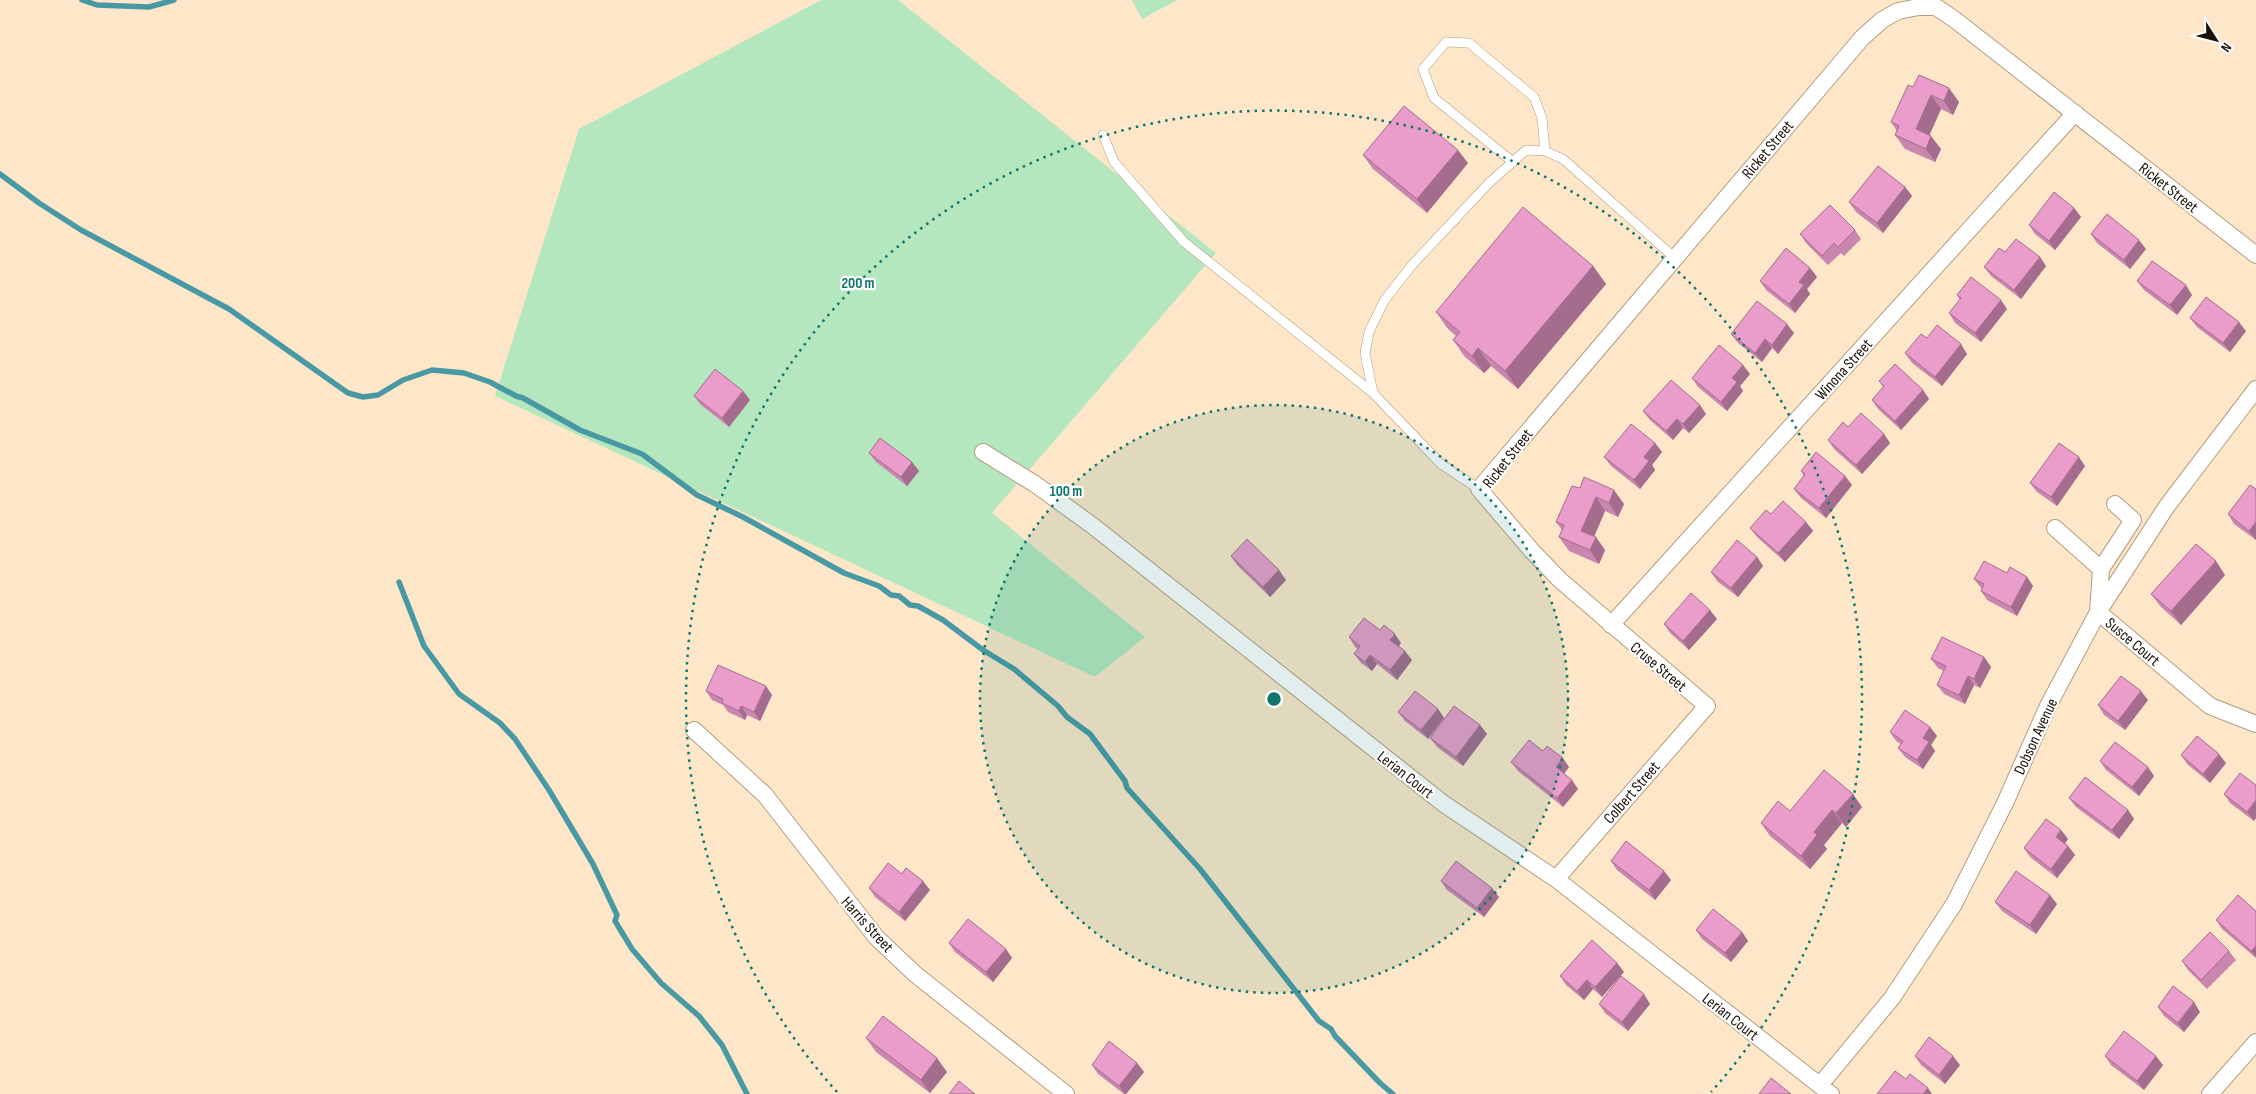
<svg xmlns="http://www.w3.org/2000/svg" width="2256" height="1094" font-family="'Sofia Sans Condensed',sans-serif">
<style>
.green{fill:#b4e7bd}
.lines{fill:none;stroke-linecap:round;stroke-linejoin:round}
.stream{stroke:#4999a5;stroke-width:5.5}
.lane-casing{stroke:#b39d81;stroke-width:10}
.street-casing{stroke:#b39d81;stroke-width:18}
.lane{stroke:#fff;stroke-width:9}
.street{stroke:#fff;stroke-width:16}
.wall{fill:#c986ae}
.shaded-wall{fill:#a46d8d}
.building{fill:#ea9cca;stroke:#a46d8d}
.ring{fill:none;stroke:#0f766e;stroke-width:2.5;stroke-dasharray:2.5 5}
.labels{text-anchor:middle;stroke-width:4.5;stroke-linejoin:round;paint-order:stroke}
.street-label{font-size:16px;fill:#1b1308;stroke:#fff}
.centre{fill:#0f766e;stroke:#fff;stroke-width:2.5}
.ring-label{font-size:15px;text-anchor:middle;font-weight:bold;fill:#0f766e;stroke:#fff;stroke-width:4.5;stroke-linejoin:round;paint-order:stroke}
</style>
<rect width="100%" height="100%" fill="#fee7c9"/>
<path class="green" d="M821 0H898L1216 253 992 513 1145 637 1095 677 495 396 579 129Z
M1132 0H1177L1142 19Z"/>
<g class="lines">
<path class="stream" d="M82 0 97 5 149 7 174 0
M0 174 39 203 81 230 229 309 348 393 363 397 378 395 403 380 432 370 464 373 490 382 516 396 523 398 580 430 642 454 697 495 743 517 844 573 879 586 891 595 899 596 910 605 918 606 943 620 983 650 1014 669 1058 706 1067 717 1090 734 1125 781 1127 788 1200 869 1319 1021 1331 1029 1335 1036 1380 1083 1393 1094
M399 582 424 646 459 694 500 723 515 739 549 790 593 864 617 915 615 921 632 949 661 983 699 1016 722 1045 747 1094"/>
<g class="lane-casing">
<path id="lane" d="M1103 135 1114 162 1184 242 1373 393
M1513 162 1434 98 1423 69 1446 42 1469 43 1534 97 1542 118 1545 151
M1479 489 1441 464 1373 393 1365 353 1369 332 1384 301 1412 265 1489 183 1526 150 1545 151 1563 159 1675 258"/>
</g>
<g class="street-casing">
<path id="street" d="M983 452 1035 484 1093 526 1444 804 1556 879 1831 1094
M2055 528 2101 569 2098 612 2210 706 2256 724
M2101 569 2133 520 2115 504
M1611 625 2075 113
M694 730 765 795 876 937 915 974 1066 1094
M1556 879 1707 706 1560 580 1532 551 1479 489 1862 38 1882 20 1898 11 1919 7H1936L1954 19 2256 255
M1820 1085 1892 998 1954 904 2005 803 2048 706 2098 612 2167 506 2256 389
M2210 1094 2256 1042"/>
</g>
<use href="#lane" class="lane"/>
<use href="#street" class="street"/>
</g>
<path class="wall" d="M1913 87 1959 102 1953 115 1941 109 1929 135 1941 149 1935 162 1905 149 1895 135 1897 131 1891 122Z
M1363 155 1468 163 1427 213 1373 169Z
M1905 187 1912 196 1883 233 1856 212 1849 202Z
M2074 208 2081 217 2055 250 2035 234 2029 225Z
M1855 230 1861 239 1844 256 1841 253 1828 265 1806 243 1800 234Z
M2091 234 2146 249 2130 269 2097 243Z
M2005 252 2046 266 2021 299 1991 276 1984 267Z
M1593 266 1606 284 1518 389 1491 366 1484 373 1465 357 1453 340 1456 336 1448 329 1436 312Z
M1810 268 1817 277 1807 289 1810 294 1795 313 1766 290 1760 281Z
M2137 281 2192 295 2177 315 2144 290Z
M1957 295 2007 309 1981 342 1955 323 1949 313 1960 300Z
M2190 318 2246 331 2230 352 2197 327Z
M1794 333 1778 354 1772 348 1762 362 1738 343 1731 334Z
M1927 338 1967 354 1942 386 1912 363 1905 353Z
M1750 374 1740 386 1743 391 1727 411 1698 387 1692 378Z
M1879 381 1923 390 1929 399 1901 430 1878 409 1872 400 1883 387Z
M743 391 750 400 729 427 701 405 694 396Z
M1643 411 1706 414 1689 433 1683 428 1673 440 1650 420Z
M1848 427 1890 443 1862 474 1834 449 1828 440Z
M1655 443 1662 452 1652 465 1655 470 1640 489 1611 466 1604 457Z
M869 453 919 471 907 486 876 462Z
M2085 466 2057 506 2037 492 2030 483Z
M1801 471 1845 476 1852 485 1826 518 1801 498 1794 489 1804 476Z
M1572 486 1624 504 1618 517 1605 511 1594 536 1605 550 1599 564 1569 551 1559 537 1562 530 1556 522Z
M2256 489V540L2234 524 2228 514Z
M1771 514 1806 522 1813 531 1785 562 1757 537 1750 528Z
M1231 556 1286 580 1270 597 1237 565Z
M1757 557 1763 566 1738 597 1717 581 1711 572Z
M2007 573 2027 577 2033 586 2017 616 1987 600 1981 591 1982 589 1974 579Z
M2225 575 2181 625 2161 607 2151 594Z
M1717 619 1689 650 1670 633 1664 624Z
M1380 630 1401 643 1399 646 1412 660 1397 680 1377 664 1372 671 1361 663 1354 654 1358 649 1355 647 1349 637Z
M1984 657 1991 667 1980 688 1974 685 1965 704 1944 694 1937 685 1944 671 1938 668 1931 659Z
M706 691 772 695 760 721 747 715 745 720 728 712 723 705 712 700Z
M2148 700 2125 730 2104 715 2098 705Z
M1438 709 1444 718 1428 739 1405 721 1398 712Z
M1480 725 1487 734 1463 766 1437 747 1430 738Z
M1930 727 1937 736 1931 745 1935 751 1923 769 1905 757 1898 748 1901 744 1896 741 1890 732Z
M1543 751 1569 767 1564 774 1578 789 1563 807 1518 771 1511 762Z
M2181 755 2226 763 2210 783 2187 764Z
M2100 761 2154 776 2139 796 2106 770Z
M2240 773 2254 821 2230 803 2224 794Z
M2069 798 2128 810 2134 819 2119 839 2076 807Z
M1862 807 1846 827 1842 823 1824 845 1827 849 1810 869 1770 836 1761 823 1790 811Z
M2061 830 2068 839 2065 843 2068 846 2075 855 2057 878 2030 857 2024 848Z
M1611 861 1671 880 1655 900 1617 870Z
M902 874 930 890 905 921 875 897 869 888Z
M1441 881 1499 897 1484 917 1447 890Z
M1995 902 2057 904 2036 934 2002 911Z
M2256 911V958L2222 929 2216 920Z
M1696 930 1742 932 1748 941 1731 962 1702 939Z
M949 943 1006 949 1012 958 993 982 955 952Z
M2229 951 2236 960 2207 989 2188 970 2182 961Z
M1617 963 1624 972 1602 997 1593 989 1584 1000 1566 985 1560 976Z
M1599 1004H1650L1628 1031 1605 1013Z
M2158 1007 2200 1012 2184 1032 2164 1016Z
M866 1038 947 1072 930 1093 876 1052Z
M1915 1056 1960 1065 1945 1084 1921 1065Z
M2105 1056 2163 1065 2144 1090 2111 1065Z
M1137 1063 1144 1072 1126 1094H1124L1098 1074 1092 1065Z"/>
<path class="shaded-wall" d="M1949 88 1959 102 1953 115 1944 101Z
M1931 95 1941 109 1926 143 1916 129Z
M1931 136 1941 149 1935 162 1926 149Z
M1458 150 1468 163 1427 213 1417 199Z
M1905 187 1912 196 1883 233 1877 223Z
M2074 208 2081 217 2055 250 2049 241Z
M2139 240 2146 249 2130 269 2124 260Z
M2040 257 2046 266 2021 299 2014 290Z
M1593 266 1606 284 1518 389 1505 371Z
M1810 268 1817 277 1807 289 1810 294 1795 313 1789 304 1799 282Z
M2186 285 2192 295 2177 315 2170 305Z
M2001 300 2007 309 1981 342 1975 333Z
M2239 322 2246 331 2230 352 2223 343Z
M1787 324 1794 333 1778 354 1772 345Z
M1765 339 1772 348 1762 362 1755 353Z
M1961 344 1967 354 1942 386 1935 377Z
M1478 348 1491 366 1484 373 1472 356Z
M1743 365 1750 374 1740 386 1743 391 1727 411 1721 402 1732 378Z
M1923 390 1929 399 1901 430 1895 421Z
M743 391 750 400 729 427 722 418Z
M1700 405 1706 414 1689 433 1683 424Z
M1677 419 1683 428 1673 440 1666 431Z
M1884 434 1890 443 1862 474 1856 465Z
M1655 443 1662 452 1652 465 1655 470 1640 489 1634 480 1644 457Z
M2079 457 2085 466 2057 506 2051 497Z
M912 462 919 471 907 486 901 477Z
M1845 476 1852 485 1826 518 1819 508Z
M1614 490 1624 504 1618 517 1609 503Z
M1596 497 1605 511 1591 544 1581 531Z
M1806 522 1813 531 1785 562 1778 553Z
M2256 522V540L2249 531Z
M1596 537 1605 550 1599 564 1590 550Z
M1757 557 1763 566 1738 597 1731 588Z
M2216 561 2225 575 2181 625 2171 611Z
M1279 570 1286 580 1270 597 1263 587Z
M2027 577 2033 586 2017 616 2011 607Z
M1710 610 1717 619 1689 650 1683 641Z
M1395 634 1401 643 1396 649 1390 640Z
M1405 651 1412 660 1397 680 1390 670Z
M1370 655 1377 664 1372 671 1365 662Z
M1984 657 1991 667 1980 688 1974 679Z
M1968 676 1974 685 1965 704 1959 695Z
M766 686 772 695 760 721 754 712Z
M2141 691 2148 700 2125 730 2118 721Z
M741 706 747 715 745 720 739 711Z
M1438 709 1444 718 1428 739 1421 730Z
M1480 725 1487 734 1463 766 1456 757Z
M1930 727 1937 736 1931 745 1935 751 1923 769 1917 760 1923 738Z
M2219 754 2226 763 2210 783 2203 774Z
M1563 758 1569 767 1562 776 1556 767Z
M2148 767 2154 776 2139 796 2132 787Z
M1572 780 1578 789 1563 807 1557 798Z
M1853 794 1862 807 1846 827 1836 813Z
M2256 800V818L2254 821 2247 812Z
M1832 810 1842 823 1824 845 1827 849 1810 869 1801 856 1814 832Z
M2128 810 2134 819 2119 839 2112 830Z
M2061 830 2068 839 2063 846 2056 837Z
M2068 846 2075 855 2057 878 2051 869Z
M1664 871 1671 880 1655 900 1649 890Z
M923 881 930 890 905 921 899 912Z
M1492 888 1499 897 1484 917 1477 908Z
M2050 895 2057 904 2036 934 2030 925Z
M1742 932 1748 941 1731 962 1725 953Z
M2256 946V957L2251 951Z
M1006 949 1012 958 993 982 986 972Z
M1617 963 1624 972 1602 997 1595 987Z
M1587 980 1593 989 1584 1000 1577 991Z
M1644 994 1650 1004 1628 1031 1622 1022Z
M2194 1002 2200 1012 2184 1032 2178 1023Z
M1953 1056 1960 1065 1945 1084 1939 1075Z
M2156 1056 2163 1065 2144 1090 2137 1081Z
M937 1058 947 1072 930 1093 921 1080Z
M1137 1063 1144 1072 1126 1094H1125L1119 1086Z
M1928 1088 1932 1094H1923Z"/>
<path class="building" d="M1919 75 1949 88 1944 101 1931 95 1916 129 1931 136 1926 149 1895 135 1899 126 1891 122 1908 85 1913 87Z
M1404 106 1458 150 1417 199 1363 155Z
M1878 166 1905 187 1877 223 1849 202Z
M2054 192 2074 208 2049 241 2029 225Z
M1830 205 1855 230 1838 247 1834 243 1822 256 1800 234Z
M1523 207 1593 266 1505 371 1478 348 1472 356 1453 340 1460 332 1436 312Z
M2107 214 2139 240 2124 260 2091 234Z
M2016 239 2040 257 2014 290 1984 267 1999 248 2005 252Z
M1786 248 1810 268 1799 282 1804 285 1789 304 1760 281Z
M2152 261 2186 285 2170 305 2137 281Z
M1971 277 2001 300 1975 333 1949 313 1961 298 1957 295Z
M2206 297 2239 322 2223 343 2190 318Z
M1757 301 1787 324 1772 345 1765 339 1755 353 1731 334Z
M1937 325 1961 344 1935 377 1905 353 1921 334 1927 338Z
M1719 345 1743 365 1732 378 1737 382 1721 402 1692 378Z
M1895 364 1923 390 1895 421 1872 400 1884 386 1879 381Z
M715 369 743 391 722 418 694 396Z
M1671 380 1700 405 1683 424 1677 419 1666 431 1643 411Z
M1861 413 1884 434 1856 465 1828 440 1843 422 1848 427Z
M1631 424 1655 443 1644 457 1649 461 1634 480 1604 457Z
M880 438 912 462 901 477 869 453Z
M2059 443 2079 457 2051 497 2030 483Z
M1816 452 1845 476 1819 508 1794 489 1805 474 1801 471Z
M1584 477 1614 490 1609 503 1596 497 1581 531 1596 537 1590 550 1559 537 1564 525 1556 522 1572 486 1580 488Z
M2250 485 2256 489V522L2249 531 2228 514Z
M1783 501 1806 522 1778 553 1750 528 1766 510 1771 514Z
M1247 539 1279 570 1263 587 1231 556Z
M1737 540 1757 557 1731 588 1711 572Z
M2196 544 2216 561 2171 611 2151 594Z
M1984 561 2007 573 2010 567 2027 577 2011 607 1981 591 1984 584 1974 579Z
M1691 593 1710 610 1683 641 1664 624Z
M1364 618 1380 630 1384 625 1395 634 1390 640 1405 651 1390 670 1370 655 1365 662 1354 654 1360 646 1349 637Z
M1942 637 1984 657 1974 679 1968 676 1959 695 1937 685 1946 666 1931 659Z
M718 665 766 686 754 712 741 706 739 711 722 703 723 699 706 691Z
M2121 676 2141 691 2118 721 2098 705Z
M1415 691 1438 709 1421 730 1398 712Z
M1454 706 1480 725 1456 757 1430 738Z
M1905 710 1930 727 1923 738 1929 742 1917 760 1898 748 1903 741 1890 732Z
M2197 736 2219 754 2203 774 2181 755Z
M1529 740 1543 751 1547 746 1563 758 1556 767 1572 780 1557 798 1511 762Z
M2115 742 2148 767 2132 787 2100 761Z
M1824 770 1853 794 1836 813 1832 810 1814 832 1817 835 1801 856 1761 823 1778 801 1790 811Z
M2240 773 2256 785V800L2247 812 2224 794Z
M2085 777 2128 810 2112 830 2069 798Z
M2046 819 2061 830 2056 837 2068 846 2051 869 2024 848Z
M1626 841 1664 871 1649 890 1611 861Z
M1456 861 1492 888 1477 908 1441 881Z
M888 863 902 874 906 868 923 881 899 912 869 888Z
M2016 871 2050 895 2030 925 1995 902Z
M2238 895 2256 911V946L2251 951 2216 920Z
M1713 909 1742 932 1725 953 1696 930Z
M968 919 1006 949 986 972 949 943Z
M2210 932 2229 951 2201 980 2182 961Z
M1592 940 1617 963 1595 987 1587 980 1577 991 1560 976Z
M1621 976 1644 994 1622 1022 1599 1004Z
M2173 986 2194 1002 2178 1023 2158 1007Z
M883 1016 937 1058 921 1080 866 1038Z
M2124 1031 2156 1056 2137 1081 2105 1056Z
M1929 1037 1953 1056 1939 1075 1915 1056Z
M1109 1041 1137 1063 1119 1086 1092 1065Z
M1895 1071 1906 1079 1910 1074 1928 1088 1923 1094H1877Z
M1771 1078 1791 1094H1759Z
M959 1081 975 1094H949Z"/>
<circle cx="1274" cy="699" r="294" fill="#0f766e" fill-opacity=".12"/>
<g class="ring">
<circle cx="1274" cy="699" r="294"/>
<path d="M837 1092A588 588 0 1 1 1711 1092"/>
</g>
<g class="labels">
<g class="street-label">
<text transform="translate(1767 149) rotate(-50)" y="6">Ricket Street</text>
<text transform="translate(2169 187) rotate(38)" y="6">Ricket Street</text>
<text transform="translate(1843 369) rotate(-48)" y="6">Winona Street</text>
<text transform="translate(1507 458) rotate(-52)" y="6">Ricket Street</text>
<text transform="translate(2133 641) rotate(40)" y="6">Susce Court</text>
<text transform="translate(1659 666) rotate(40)" y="6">Cruse Street</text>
<text transform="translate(2035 736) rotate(-65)" y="6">Dobson Avenue</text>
<text transform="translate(1406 774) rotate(38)" y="6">Lerian Court</text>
<text transform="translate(1631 792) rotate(-49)" y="6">Colbert Street</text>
<text transform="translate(868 924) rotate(48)" y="6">Harris Street</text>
<text transform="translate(1731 1016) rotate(38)" y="6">Lerian Court</text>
</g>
</g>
<circle cx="1274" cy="699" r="8" class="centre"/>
<g class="ring-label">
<text x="858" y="288">200 m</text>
<text x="1066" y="496">100 m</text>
</g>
<g transform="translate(2216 40) rotate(126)" stroke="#ffffff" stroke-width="4" paint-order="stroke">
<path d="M0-4L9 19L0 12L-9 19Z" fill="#1b1308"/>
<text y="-8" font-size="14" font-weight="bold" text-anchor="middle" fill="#1b1308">N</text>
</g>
</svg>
